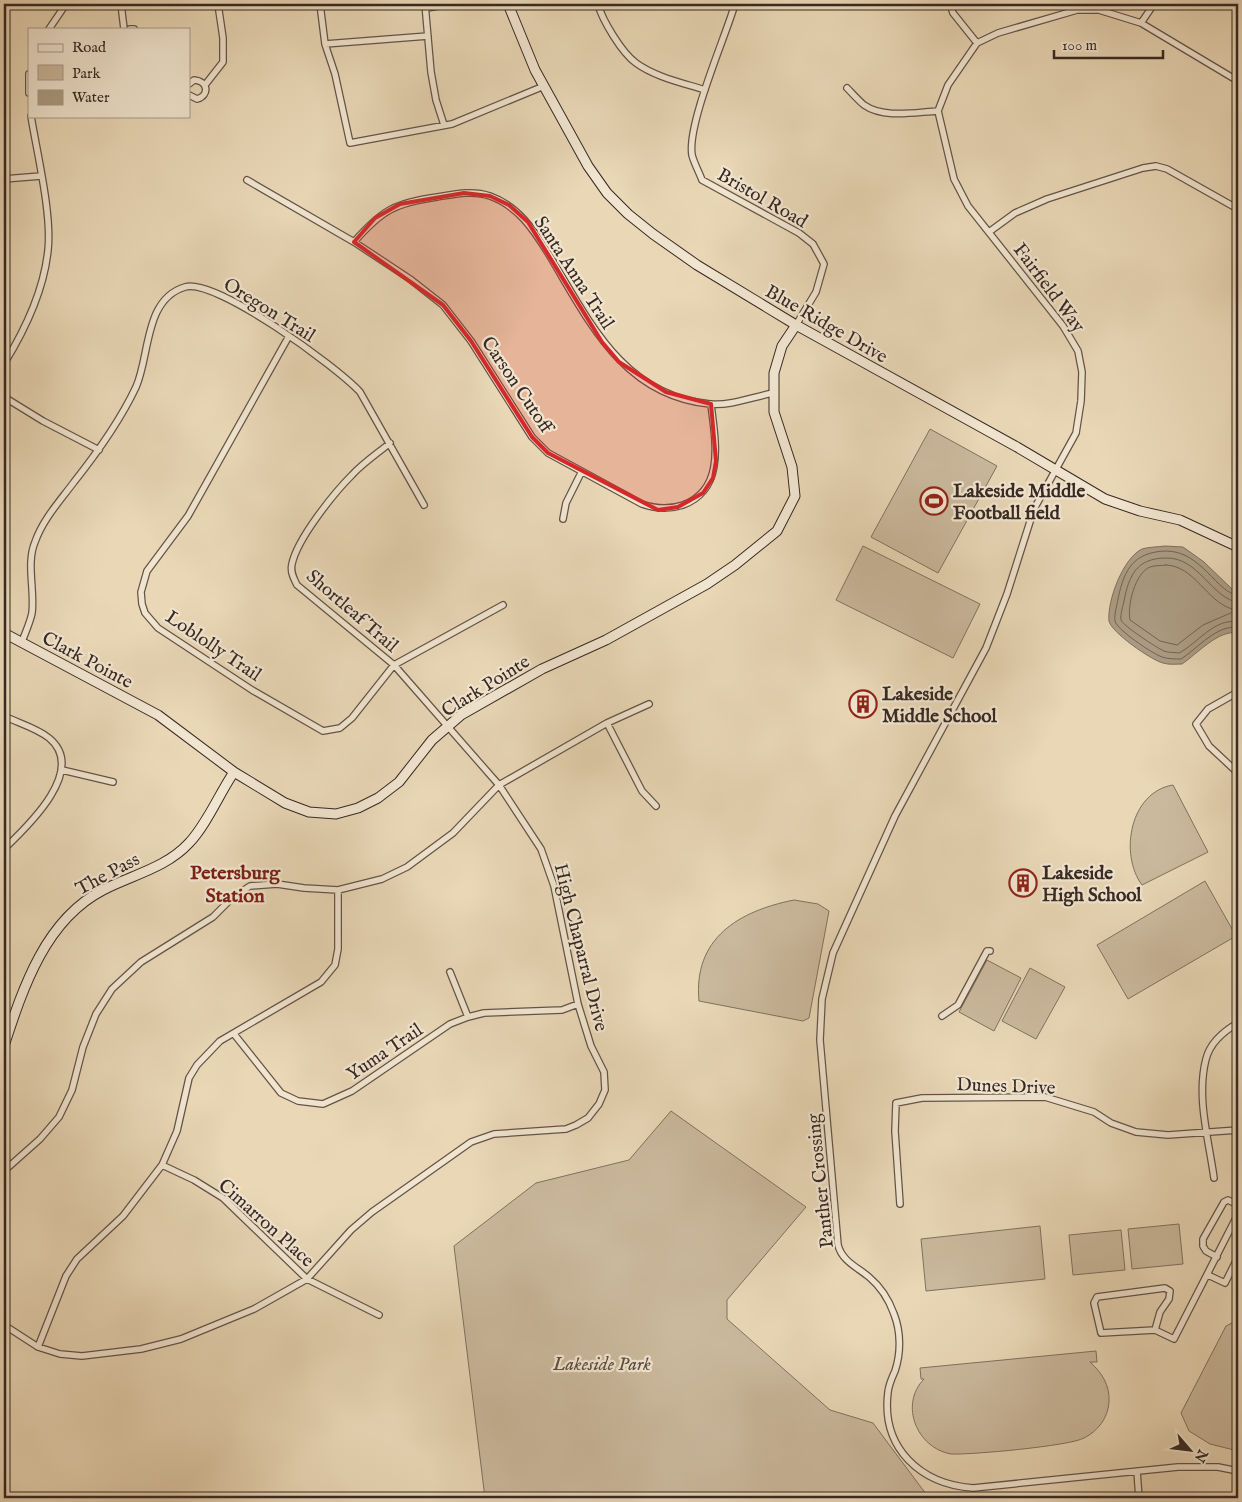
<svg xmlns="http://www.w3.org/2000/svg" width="1242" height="1502" font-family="'IM FELL English',serif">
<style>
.green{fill:#cbb99d;stroke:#807160}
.water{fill:#ac9c84;stroke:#7d6e5d}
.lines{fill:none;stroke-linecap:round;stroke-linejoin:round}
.shore{stroke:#716254;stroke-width:1}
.street-casing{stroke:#635448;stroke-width:8}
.secondary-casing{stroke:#362923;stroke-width:11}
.street{stroke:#f1e5d0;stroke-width:5.5}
.secondary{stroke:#f1e5d0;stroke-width:9}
.marked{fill:#d62828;fill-opacity:0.2;stroke:#d62828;stroke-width:4;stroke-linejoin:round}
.labels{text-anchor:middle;stroke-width:4.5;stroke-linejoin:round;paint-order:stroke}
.street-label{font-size:19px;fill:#362923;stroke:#f1e5d0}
.poi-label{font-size:19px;font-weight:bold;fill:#362923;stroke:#f1e5d0;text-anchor:start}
.park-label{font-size:19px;font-style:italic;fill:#5b4d42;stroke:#f1e5d0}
.neighbourhood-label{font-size:20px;font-weight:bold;fill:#7a1f14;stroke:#f1e5d0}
</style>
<rect width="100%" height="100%" fill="#e9d7b6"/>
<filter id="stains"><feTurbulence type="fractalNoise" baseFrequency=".004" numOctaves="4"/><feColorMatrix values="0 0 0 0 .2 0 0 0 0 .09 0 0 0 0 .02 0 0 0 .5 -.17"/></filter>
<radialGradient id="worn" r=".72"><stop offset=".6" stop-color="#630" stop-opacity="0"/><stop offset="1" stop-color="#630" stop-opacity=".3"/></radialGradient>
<path class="green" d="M930 429 997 466 938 573 871 537Z
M863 546 980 604 953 658 836 600Z
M1173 785 1208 852 1142 885C1119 854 1130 792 1173 785Z
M1205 881 1236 936 1128 999 1097 945Z
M794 900 818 904 829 911 809 1018 803 1021 699 1001C693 938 739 911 794 900Z
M987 960 1021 978 994 1031 959 1012Z
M1030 968 1065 987 1036 1039 1002 1021Z
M671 1111 806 1207 727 1300V1319L830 1410 873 1423 929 1498H485L454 1246 536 1183 629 1160Z
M1179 1224 1183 1264 1132 1269 1128 1229Z
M1040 1226 1045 1279 926 1291 921 1239Z
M1121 1230 1125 1270 1073 1275 1069 1235Z
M1236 1321 1238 1322V1451L1210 1444 1189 1431 1181 1413 1226 1326Z
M1096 1351 1097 1362H1090C1102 1373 1110 1385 1109 1402 1108 1418 1098 1431 1084 1438 1070 1446 970 1455 951 1454 917 1448 899 1405 924 1379H921L920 1368Z"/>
<path class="water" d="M1165 546 1183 547 1204 562 1233 590 1238 591V633C1219 629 1197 654 1182 664 1176 664 1169 665 1163 663 1151 660 1111 632 1109 621 1107 601 1123 558 1142 549 1148 547 1158 547 1165 546Z"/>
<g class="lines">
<path class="shore" d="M1166 565C1195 566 1206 601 1232 609L1233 612 1203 625 1177 645 1160 641 1130 620C1127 606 1135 573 1150 567 1155 565 1161 566 1166 565Z
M1238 595C1217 594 1202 551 1166 551 1134 552 1124 569 1118 599 1117 605 1114 615 1115 621 1117 630 1153 654 1162 657 1168 659 1175 659 1181 659 1197 649 1218 623 1238 628
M1238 602C1213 600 1199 557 1166 558 1137 558 1129 575 1124 601 1123 606 1120 615 1121 620 1122 625 1157 648 1164 651 1168 653 1174 652 1179 653 1197 644 1215 617 1238 622"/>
<g class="street-casing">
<path id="street" d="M121 4 124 29
M320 4 325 44 335 74 350 143 452 124 544 86
M425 4 431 72 436 100 444 125
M598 4C602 20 622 53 636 63 655 77 683 83 705 90
M735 4C725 38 687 124 692 155 694 163 699 172 702 180L799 233 813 244 824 264 816 292 796 325
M950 4 953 13 977 43
M427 8 449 4
M1141 23 1154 4
M49 29 64 7
M130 29H134
M325 44 428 36
M29 74V93
M1238 81 1141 23 1099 10H1077L998 33 977 43 948 85 938 111 954 179 968 206 1063 326 1078 351 1082 372 1081 401 1076 433 1034 509 1007 594 986 648 895 816 833 953 822 999 820 1040 838 1245C842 1261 857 1267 869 1277 881 1287 889 1300 894 1314 901 1332 901 1353 895 1371 892 1378 889 1384 888 1392 881 1448 920 1484 973 1488L1178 1467H1218L1238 1471
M189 84 194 80C208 81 210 95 197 99L189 95
M205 85 223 62V38L218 4
M847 88C852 93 858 100 864 105 884 119 916 112 938 111
M4 179 41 176
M247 180 354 242 410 279 443 305 471 341 532 437 548 453 642 504C656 509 668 510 683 505 726 489 715 440 711 404
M989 232 1015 213 1047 199 1143 168 1156 166 1167 169 1238 209
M354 242C382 210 395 203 437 197 455 194 473 190 490 196 518 206 533 229 548 253 588 319 622 396 710 404 730 406 753 397 773 393
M289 336 188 516 147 571 141 592 142 604 145 613 158 628 252 690 323 731 340 728 352 718 394 665 503 605
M4 364C25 330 44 290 48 250 52 214 37 153 31 116
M4 397 43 421 99 450
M563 519 566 503 581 473
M22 642C25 633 30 623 32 613 35 591 26 563 35 542 43 519 60 501 74 482 97 453 120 421 136 387 150 356 144 299 185 287 216 278 337 367 360 392L424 505
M1238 692 1208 709 1196 724 1209 746 1238 773
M4 716C18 723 37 728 49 738 88 770 27 827 4 849
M607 723 642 791 656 806
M62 770 113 782
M450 972 468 1017
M942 1016 958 1005 987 951H990
M234 1034 281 1093 298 1101 323 1104 352 1091 450 1024 468 1017 484 1013 562 1010 578 1004
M162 1165 194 1180 223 1198 307 1279 379 1315
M4 1171 40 1139 59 1117 72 1090 83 1047 96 1014 112 989 141 962 213 917 233 897 250 886 277 884 304 888 338 890 382 879 407 867 453 833 499 785 607 723 649 704
M1214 1178C1209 1141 1196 1097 1206 1059 1210 1043 1224 1031 1238 1023
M900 1204 895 1131 896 1103 922 1098 1045 1097 1094 1112 1111 1123 1136 1132 1168 1135 1238 1130
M1217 1257 1206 1251 1203 1246V1239L1224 1202 1228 1200 1238 1205
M1208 1275 1225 1283 1238 1257
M4 1325 38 1347 60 1354 82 1356 141 1349 181 1339 254 1309 307 1279 351 1230 372 1212 471 1142 494 1134 566 1129 576 1125 588 1118 599 1104 605 1090 604 1072 591 1046 578 1004 554 886 541 849 499 785 394 665 297 585C294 579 290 572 292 564 297 539 334 493 352 475 363 463 378 453 390 443
M1155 1330 1101 1333 1094 1303 1097 1297 1165 1288 1170 1291 1169 1299 1160 1312 1155 1330 1174 1339 1238 1214
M38 1347 66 1276 77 1259 123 1216 162 1165 177 1131 189 1078 197 1065 220 1041 321 982 335 965 338 949V890
M1137 1471 1139 1498
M4 1495 9 1498"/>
</g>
<g class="secondary-casing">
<path id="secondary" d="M508 4 535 70 588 166 607 193 628 214 653 234 697 265 796 325 1017 447 1105 499 1140 511 1180 520 1238 547
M4 633 158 715 234 772 285 803 309 812 336 814 358 808 378 798 399 782 432 740 461 715 542 669 606 640 707 584 735 565 777 531 795 496 792 467 774 412V373L782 346 796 325
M4 1046C23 988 45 920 103 890 132 875 166 868 189 843 207 824 219 794 234 772"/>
</g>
<use href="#street" class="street"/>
<use href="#secondary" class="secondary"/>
</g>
<path class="marked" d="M464 193 490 196 509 205 528 222 602 342 619 362 666 392 711 404 716 461 713 478 703 493 678 507 658 510 548 453 532 437 471 341 443 305 354 242 375 218 400 204Z"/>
<defs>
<g id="stadium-ring" transform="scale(1.4375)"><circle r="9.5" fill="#f1e5d0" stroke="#8f2418" stroke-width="1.5"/><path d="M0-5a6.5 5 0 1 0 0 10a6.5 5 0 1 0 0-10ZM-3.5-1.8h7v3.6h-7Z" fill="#8f2418"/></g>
<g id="building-ring" transform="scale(1.4375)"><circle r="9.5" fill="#f1e5d0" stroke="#8f2418" stroke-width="1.5"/><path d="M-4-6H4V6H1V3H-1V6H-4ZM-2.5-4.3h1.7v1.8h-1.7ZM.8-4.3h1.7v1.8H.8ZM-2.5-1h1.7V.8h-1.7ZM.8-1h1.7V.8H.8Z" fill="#8f2418"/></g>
</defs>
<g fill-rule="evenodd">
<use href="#stadium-ring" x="934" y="501"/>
<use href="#building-ring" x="863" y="704"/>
<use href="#building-ring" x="1023" y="883"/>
</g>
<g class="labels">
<g class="street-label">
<text transform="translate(763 197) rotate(30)" y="7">Bristol Road</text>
<text transform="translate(575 272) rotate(57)" y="7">Santa Anna Trail</text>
<text transform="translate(1050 287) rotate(53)" y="7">Fairfield Way</text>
<text transform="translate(270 309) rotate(32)" y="7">Oregon Trail</text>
<text transform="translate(827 323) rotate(30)" y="7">Blue Ridge Drive</text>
<text transform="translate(518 384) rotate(56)" y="7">Carson Cutoff</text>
<text transform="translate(353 610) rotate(41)" y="7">Shortleaf Trail</text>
<text transform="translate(214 645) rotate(34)" y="7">Loblolly Trail</text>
<text transform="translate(88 659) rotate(28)" y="7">Clark Pointe</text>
<text transform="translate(485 685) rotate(-32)" y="7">Clark Pointe</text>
<text transform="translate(107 873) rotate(-28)" y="7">The Pass</text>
<text transform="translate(582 947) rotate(76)" y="7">High Chaparral Drive</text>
<text transform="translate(384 1051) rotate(-34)" y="7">Yuma Trail</text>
<text transform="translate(1006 1085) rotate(2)" y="7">Dunes Drive</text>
<text transform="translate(819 1181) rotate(-96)" y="7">Panther Crossing</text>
<text transform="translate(267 1222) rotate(42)" y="7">Cimarron Place</text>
</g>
<g class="poi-label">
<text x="953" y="497">Lakeside Middle<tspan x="953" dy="22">Football field</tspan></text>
<text x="882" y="700">Lakeside<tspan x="882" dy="22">Middle School</tspan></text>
<text x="1042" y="879">Lakeside<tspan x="1042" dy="22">High School</tspan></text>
</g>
<g class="park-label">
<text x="602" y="1370">Lakeside Park</text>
</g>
<g class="neighbourhood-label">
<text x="235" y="879">Petersburg<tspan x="235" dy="23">Station</tspan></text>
</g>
</g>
<rect width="1242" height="1502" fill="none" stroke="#e9d7b6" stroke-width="20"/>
<rect x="5" y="5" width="1232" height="1492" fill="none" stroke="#362923" stroke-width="2.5"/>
<rect x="10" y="10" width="1222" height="1482" fill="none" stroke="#362923"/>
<rect x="28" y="28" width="162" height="90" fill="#f1e5d0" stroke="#a69a8b"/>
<rect x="38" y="44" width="25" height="8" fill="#f1e5d0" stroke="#a69a8b"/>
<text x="72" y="52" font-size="15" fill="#362923">Road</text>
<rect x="38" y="65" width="25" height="15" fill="#cbb99d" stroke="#a69a8b"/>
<text x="72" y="78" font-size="15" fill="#362923">Park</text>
<rect x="38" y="90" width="25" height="15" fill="#ac9c84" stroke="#a69a8b"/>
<text x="72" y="102" font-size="15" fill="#362923">Water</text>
<g transform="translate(1190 1450) rotate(118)" stroke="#f1e5d0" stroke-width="4" paint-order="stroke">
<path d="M0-4L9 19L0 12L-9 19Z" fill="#362923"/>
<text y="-8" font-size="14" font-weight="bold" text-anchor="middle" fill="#362923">N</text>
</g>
<path d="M1054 50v8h109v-8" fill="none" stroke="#362923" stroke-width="2.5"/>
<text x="1062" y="50" font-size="15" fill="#362923" stroke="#f1e5d0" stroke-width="4" paint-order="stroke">100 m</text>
<rect width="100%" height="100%" filter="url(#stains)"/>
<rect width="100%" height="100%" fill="url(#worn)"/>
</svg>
